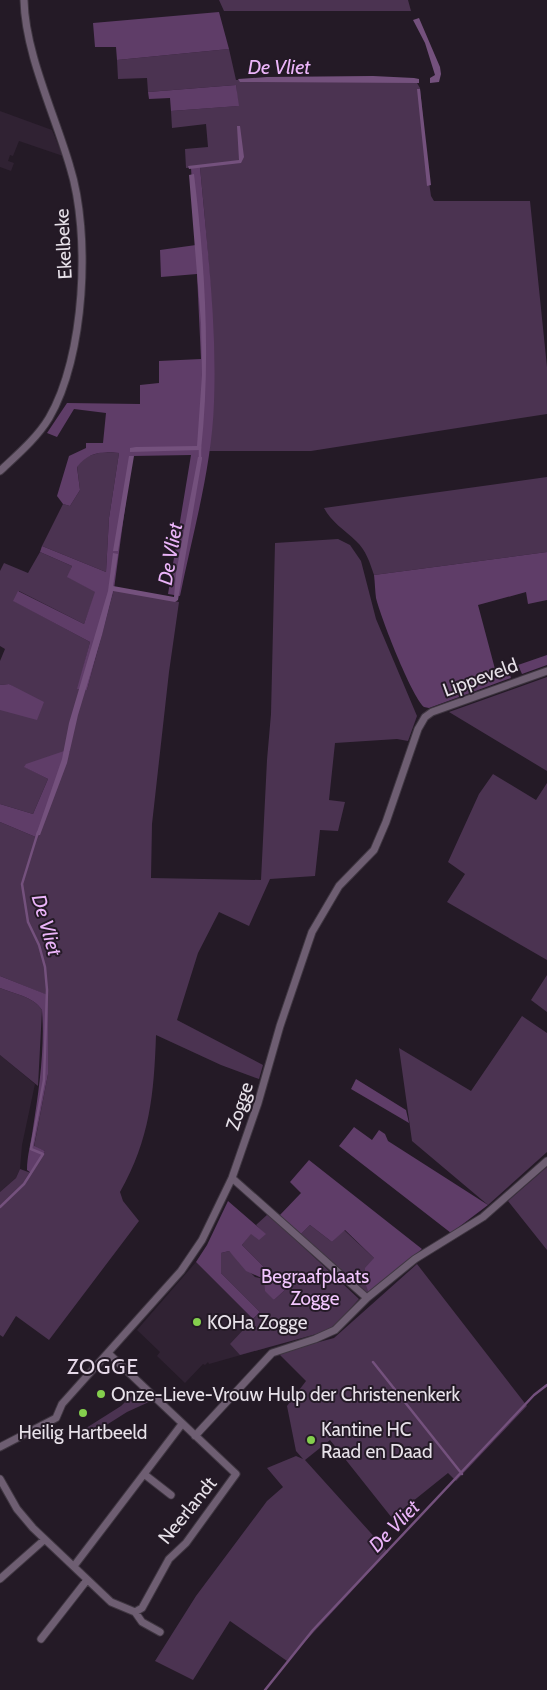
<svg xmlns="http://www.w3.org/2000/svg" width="547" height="1690" font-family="Cabin,sans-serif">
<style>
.built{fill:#302233}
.green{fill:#4b3351}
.forest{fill:#5f3d68}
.water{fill:#74517d}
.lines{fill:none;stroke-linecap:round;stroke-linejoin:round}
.stream{stroke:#74517d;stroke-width:2.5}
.minor-casing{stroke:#3f3641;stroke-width:9}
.minor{stroke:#6e5e72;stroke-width:7}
.poi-dot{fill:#84cf4d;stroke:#241a26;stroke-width:2}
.labels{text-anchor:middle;stroke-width:4;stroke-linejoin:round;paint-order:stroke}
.street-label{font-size:19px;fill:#e7e1e9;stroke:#241a26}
.park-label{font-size:19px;fill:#f2c6fe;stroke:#241a26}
.poi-label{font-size:19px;fill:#e7e1e9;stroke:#241a26;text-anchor:start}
.water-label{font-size:20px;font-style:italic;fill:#ebb4f9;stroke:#241a26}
.quarter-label{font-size:21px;letter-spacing:1px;fill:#e5d8e8;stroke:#241a26}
</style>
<rect width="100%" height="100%" fill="#241a26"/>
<path class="built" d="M0 111 52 130 63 156 19 141 13 156 10 155 8 161 14 163 11 171 0 167Z
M0 1055 35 1084 22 1145 20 1169 16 1178 0 1192Z
M196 1262 253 1319 247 1326 266 1348 209 1364 208 1362 205 1365 203 1364 185 1383 157 1356 160 1352 137 1330Z"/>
<path class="green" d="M219 0H408L411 11H224Z
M229 49 236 80H411L417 83 420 88 429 182 431 196 434 201H530L547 367V414L311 451H209C219 356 209 262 200 167L186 168 185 149 208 147 206 124 172 128 171 111 238 106 236 85 148 92 147 78 118 79 117 60Z
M102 452 119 453 109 518 106 572 42 546 63 504 70 506 80 490 77 466 85 457Z
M547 477V552L374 575C370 563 366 550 356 541 344 529 332 523 324 508Z
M338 539 350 545 361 561 376 619 417 716 408 741 397 739 335 743 329 800 345 802 338 831 320 830 315 876 270 879 249 926 219 912 198 953 177 1020 263 1065 259 1079 221 1065 156 1035C154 1094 150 1139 120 1192L123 1201 139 1221 49 1340 16 1316 3 1337 0 1335V1192L16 1178 20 1169 31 1173 45 1151 34 1147 48 1074 47 995 0 976V822L38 838 70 750 25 767 48 779 33 814 0 804V710H6L18 690 9 684 0 685V661L5 649 0 646V571L4 563 28 573 40 552 72 566 68 577 96 592 84 624 19 591 14 601 90 642 78 689 87 690 114 589 179 602 169 672 152 824 151 878 261 880 267 760 271 714 275 543Z
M547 677V771L449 712Z
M493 774 536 800 547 783V960L447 902 465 874 448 862 479 794Z
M547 975V1012L531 1000Z
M0 988C14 994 33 996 42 1010L38 1086 0 1055Z
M522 1016 547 1033V1152L488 1205 412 1141 399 1048 471 1091Z
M547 1167V1250L508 1201Z
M268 1214 359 1299 331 1330 240 1355 230 1344 260 1312 221 1273V1253L229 1251 255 1277 264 1279 274 1300 286 1289 242 1245 251 1233 265 1234 256 1225Z
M310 1225 332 1242 344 1230 374 1258 369 1294 362 1293 300 1235Z
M417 1264 527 1406 456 1481 448 1473 392 1518 330 1440 305 1460 388 1552 287 1661 230 1621 193 1680 155 1661 196 1596 267 1501 283 1487 267 1468 296 1456 303 1459 296 1451 287 1406 306 1381 278 1353 334 1338Z
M145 1383 160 1397 127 1412 89 1436 83 1430 121 1406Z"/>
<path class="forest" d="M219 12 229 49 117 60 116 47H95L93 23Z
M236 85 239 106 171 111 170 98 149 99 148 92Z
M200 167C207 245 217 324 214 402 212 467 193 532 180 596L168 594 191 455 132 456 114 589 87 690 77 689 90 642 13 601 18 591 84 624 95 592 67 577 72 566 40 552 42 546 106 572 109 518 119 453C101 451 89 452 77 467L80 490 70 506 63 504 57 496 69 456 86 448V443H103L106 413 74 409 57 437 47 433 67 403 140 404V385L159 383V361L201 359 197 274 161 277 160 250 196 245 191 168Z
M547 552V600L528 604 526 592 478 605 495 669 507 665 511 678 429 708 424 707C411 695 381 618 376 598 375 591 375 583 374 575Z
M547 655V665L522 674 518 665Z
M9 684 44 702 37 720 0 710V685Z
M70 749 38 838 0 822V804L33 814 48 779 24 767 26 764Z
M0 976 48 995V1074L34 1146 45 1151 31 1173 27 1170C27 1156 31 1143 33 1128 39 1090 45 1048 42 1010 33 996 14 994 0 988Z
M356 1079 406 1110 409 1123 351 1089Z
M354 1127 372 1140 379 1130 385 1134 388 1141 488 1205 451 1233 339 1146Z
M309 1160 422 1249 371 1294H369L365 1282V1268L374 1258 345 1230 332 1242 310 1225 300 1235 279 1216 301 1193 290 1182Z
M228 1201 266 1234 259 1240 251 1234 242 1245 286 1289 274 1300 265 1291 264 1279 246 1271 229 1251 221 1253V1273L260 1312 253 1319 196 1262 207 1245Z"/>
<path class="water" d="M419 18 440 67 441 74 439 82 430 83V78L435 75 425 43 413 20Z
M373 76 414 78 419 79V83L240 82 238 79 267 77Z
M417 89H420L431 185 427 186Z
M237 126H240L244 157 241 163 189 169 188 166 239 160Z
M194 174C205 265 211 359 201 450L130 452V448L136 447 197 446 202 375 201 323 189 175Z
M129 456H134L118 551H113Z
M198 457H202V459L178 600 175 602 113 591 102 635 78 715 67 763 40 835H36L62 759 69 723 108 591 113 553 118 554 113 586 174 597 176 573Z"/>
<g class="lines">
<path class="stream" d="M200 447V459
M0 1207 24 1184 43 1154 31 1149 44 1080 47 990 45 967 39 945 28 922 22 884 38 832
M373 1362 462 1474
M265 1690 313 1630 534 1395 547 1385"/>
<g class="minor-casing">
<path id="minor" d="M0 471C17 455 37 438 49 418 85 357 91 234 70 167 55 115 25 53 24 0
M232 1178 367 1298
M195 1436 272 1353 315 1339 335 1330 367 1298 415 1259 483 1217 547 1161
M0 1447 56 1418 62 1404 181 1271 202 1240 232 1178 258 1103 280 1026 312 932 339 886 374 850 386 822 418 729 425 717 432 712 547 671
M144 1474 171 1495
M0 1479 17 1509 33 1528 111 1602 135 1612 142 1608 169 1559 186 1543 236 1474 108 1353
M74 1566 182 1424
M0 1579 44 1540
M135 1612 142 1622 160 1632
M41 1639 87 1580"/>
</g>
<use href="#minor" class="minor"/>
</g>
<g class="poi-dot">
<circle cx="197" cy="1322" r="5"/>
<circle cx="101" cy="1394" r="5"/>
<circle cx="83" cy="1413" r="5"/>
<circle cx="311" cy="1440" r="5"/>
</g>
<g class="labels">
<g class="street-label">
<text transform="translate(63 244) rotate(-93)" y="7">Ekelbeke</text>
<text transform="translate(480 677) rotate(-20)" y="7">Lippeveld</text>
<text transform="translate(239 1106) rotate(-72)" y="7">Zogge</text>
<text transform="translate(187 1510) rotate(-51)" y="7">Neerlandt</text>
</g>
<g class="park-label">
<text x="315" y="1283">Begraafplaats<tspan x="315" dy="22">Zogge</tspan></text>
</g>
<g class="poi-label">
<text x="207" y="1329">KOHa Zogge</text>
<text x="111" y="1401">Onze-Lieve-Vrouw Hulp der Christenenkerk</text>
<text x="321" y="1436">Kantine HC<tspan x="321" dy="22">Raad en Daad</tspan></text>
<text x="83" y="1439" text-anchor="middle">Heilig Hartbeeld</text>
</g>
<g class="water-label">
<text x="279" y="74">De Vliet</text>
<text transform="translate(170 554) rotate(-80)" y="7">De Vliet</text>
<text transform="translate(47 925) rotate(74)" y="7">De Vliet</text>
<text transform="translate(394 1526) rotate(-46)" y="7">De Vliet</text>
</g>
<g class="quarter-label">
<text x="103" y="1374">ZOGGE</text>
</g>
</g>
</svg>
